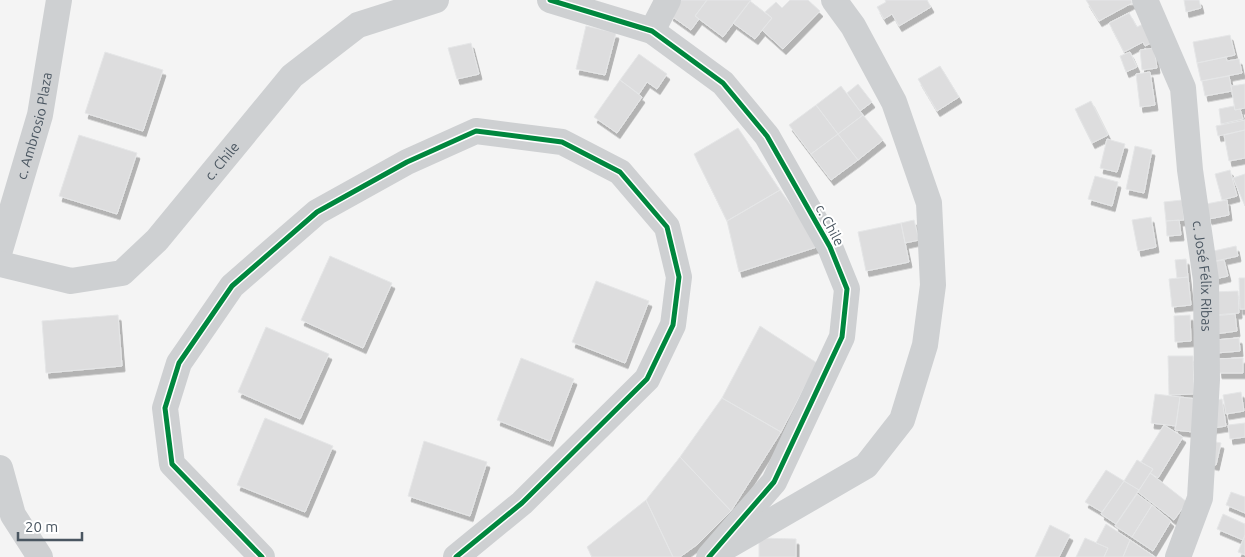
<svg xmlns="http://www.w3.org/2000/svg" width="1245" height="557" font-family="Ubuntu,sans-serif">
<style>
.building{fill:#ddddde;stroke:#e5e6e7;filter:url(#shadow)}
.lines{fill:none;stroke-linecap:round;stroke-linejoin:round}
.minor{stroke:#ced0d2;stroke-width:26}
.cycleway-casing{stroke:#fff;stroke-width:8}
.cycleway{stroke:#00873e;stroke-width:5}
.labels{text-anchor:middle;stroke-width:4;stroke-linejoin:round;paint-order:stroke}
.street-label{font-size:14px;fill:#4a5661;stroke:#fff}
</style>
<defs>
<filter id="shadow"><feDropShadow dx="3" dy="5.5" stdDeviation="0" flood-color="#0004"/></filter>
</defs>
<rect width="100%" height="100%" fill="#f4f4f4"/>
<path class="building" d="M681 0H707L695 16 699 19 691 30 670 15Z
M707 0H751L723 37 695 16Z
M790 0H808L820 11 783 49 762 30 772 18 765 12 776 2 782 8Z
M885 0H927L931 7 899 26 892 14 884 19 877 7 886 2Z
M1086 0H1131L1132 3 1099 21Z
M1184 0H1199L1201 8 1186 12Z
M750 1 772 18 755 39 733 23Z
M1129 13 1137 27 1143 24 1153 42 1145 46 1143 42 1124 52 1109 23Z
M586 26 616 33 605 75 576 69Z
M1230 35 1235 55 1197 63 1193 42Z
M471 43 479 74 457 79 448 48Z
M1154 48 1157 68 1142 70 1140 50Z
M105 52 163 70 143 131 85 113Z
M1130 52 1137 67 1126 72 1120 56Z
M639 54 667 74 657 89 647 82 639 94 620 80Z
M1226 57 1227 61 1239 59 1242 73 1201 81 1197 63Z
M940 66 959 97 937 111 918 79Z
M1150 72 1155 105 1140 107 1136 74Z
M1229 76 1232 91 1205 96 1202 81Z
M620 80 642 97 617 133 594 117Z
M858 84 872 102 860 111 847 93Z
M1245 84V108L1235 110 1231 86Z
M841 86 863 115 838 134 816 105Z
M1091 101 1108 135 1092 143 1075 109Z
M816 105 838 134 811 154 789 125Z
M1234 106 1235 110 1240 109 1243 119 1221 124 1219 109Z
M863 115 883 140 858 160 838 134Z
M1245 120V130L1218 136 1216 126Z
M738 128 780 190 727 221 694 154Z
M1245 130V158L1229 161 1224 135Z
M838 134 858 160 831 180 811 154Z
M79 135 137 153 117 214 59 196Z
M1107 139 1125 144 1117 172 1100 168Z
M1135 146 1152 150 1144 193 1126 189Z
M1230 170 1237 196 1222 200 1215 174Z
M1245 174V206L1233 178Z
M1095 176 1118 182 1112 206 1088 199Z
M780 190 820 246 739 272 727 221Z
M1182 200 1184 220 1166 221 1164 202Z
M1227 200 1229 215 1209 219 1206 204Z
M1151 217 1156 247 1138 251 1132 220Z
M914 220 919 240 905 243 901 223Z
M1179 220 1181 235 1167 236 1166 221Z
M901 223 909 262 866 271 858 232Z
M1236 246 1238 256 1211 262 1209 252Z
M330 256 392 283 363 348 301 320Z
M1186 259 1188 277 1177 278 1175 260Z
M1224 260 1228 276 1215 279 1211 262Z
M1188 277 1191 305 1172 307 1169 279Z
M1239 278H1245V309H1240Z
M596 281 649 301 625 363 572 342Z
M1238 291 1239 313 1214 315 1213 292Z
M1235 314 1237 331 1215 334 1213 316Z
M118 315 122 366 46 373 42 321Z
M1190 315 1191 341 1175 342 1174 316Z
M760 326 817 363 781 432 722 398Z
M266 327 329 354 300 419 238 392Z
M1239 338 1240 351 1216 353 1215 340Z
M1168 356H1193L1194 394 1169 395Z
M521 358 574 379 550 441 497 420Z
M1243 358V373H1219L1218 359Z
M1241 392 1244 411 1226 414 1223 395Z
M1155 394 1180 397 1176 426 1151 423Z
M1180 397 1197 399 1193 432 1175 430Z
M722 398 781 432 731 511 680 457Z
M1222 399 1226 426 1213 428 1209 401Z
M265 418 333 446 305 512 237 485Z
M1245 423V437L1230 439 1228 425Z
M1164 425 1183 437 1158 478 1150 473 1153 469 1141 462Z
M424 441 487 462 470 516 408 496Z
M1211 441 1221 443 1216 465 1205 462Z
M680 457 731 511 698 544 680 557H673L646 500Z
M1137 460 1153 469 1139 490 1124 481Z
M1106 470 1124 481 1102 512 1085 502Z
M1150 473 1187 502 1174 520 1138 492Z
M1124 481 1139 490 1116 524 1101 514Z
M1231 492 1245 497V513L1226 505Z
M1137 494 1152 505 1132 537 1115 526Z
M646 500 673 557H592L587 547Z
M1152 505 1171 521 1153 551 1132 537Z
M1223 514 1245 524V535L1243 540 1217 529Z
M1106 524 1130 540 1123 557H1104L1108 548 1096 543Z
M1050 525 1070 535 1059 557H1035Z
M1245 535V555L1238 552Z
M759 538 796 539V557H759Z
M1085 538 1108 548 1104 557H1076Z
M1130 540 1155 557H1123Z"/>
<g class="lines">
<g class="minor">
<path d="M550 0 652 31 723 83 767 136 830 247 847 289 842 337 774 482 709 557"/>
<path id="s1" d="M1145 0 1183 88 1190 170 1206 280 1207 380 1200 498 1178 557"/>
<path d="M652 31 668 0"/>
<path id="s2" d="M0 250 40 115 59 0"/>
<path id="s3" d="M0 264 71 281 122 273 157 240 292 76 358 25 436 0"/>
<path d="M0 468 13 515 40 557"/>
<path d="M728 546 866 466 902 420 925 345 933 285 929 203 894 102 853 26 834 0"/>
<path d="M262 557 172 464 165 408 179 363 232 286 317 212 407 162 476 131 562 142 620 172 667 227 679 277 673 325 647 379 522 503 456 557"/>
</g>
<g class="cycleway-casing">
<path id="cycleway" d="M550 0 652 31 723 83 767 136 830 247 847 289 842 337 774 482 709 557
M262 557 172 464 165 408 179 363 232 286 317 212 407 162 476 131 562 142 620 172 667 227 679 277 673 325 647 379 522 503 456 557"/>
</g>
<use href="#cycleway" class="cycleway"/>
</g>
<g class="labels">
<g class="street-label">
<text dy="5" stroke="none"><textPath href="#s2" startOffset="129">c. Ambrosio Plaza</textPath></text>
<text dy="5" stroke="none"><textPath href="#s3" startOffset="275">c. Chile</textPath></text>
<text transform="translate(830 225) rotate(62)" y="5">c. Chile</text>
<text dy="5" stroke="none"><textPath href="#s1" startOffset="285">c. José Félix Ribas</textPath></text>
</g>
</g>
<path d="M18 532v8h64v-8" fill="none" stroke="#4a5661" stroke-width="2.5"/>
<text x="25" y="532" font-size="15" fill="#4a5661" stroke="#ffffff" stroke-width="4" paint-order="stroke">20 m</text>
</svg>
